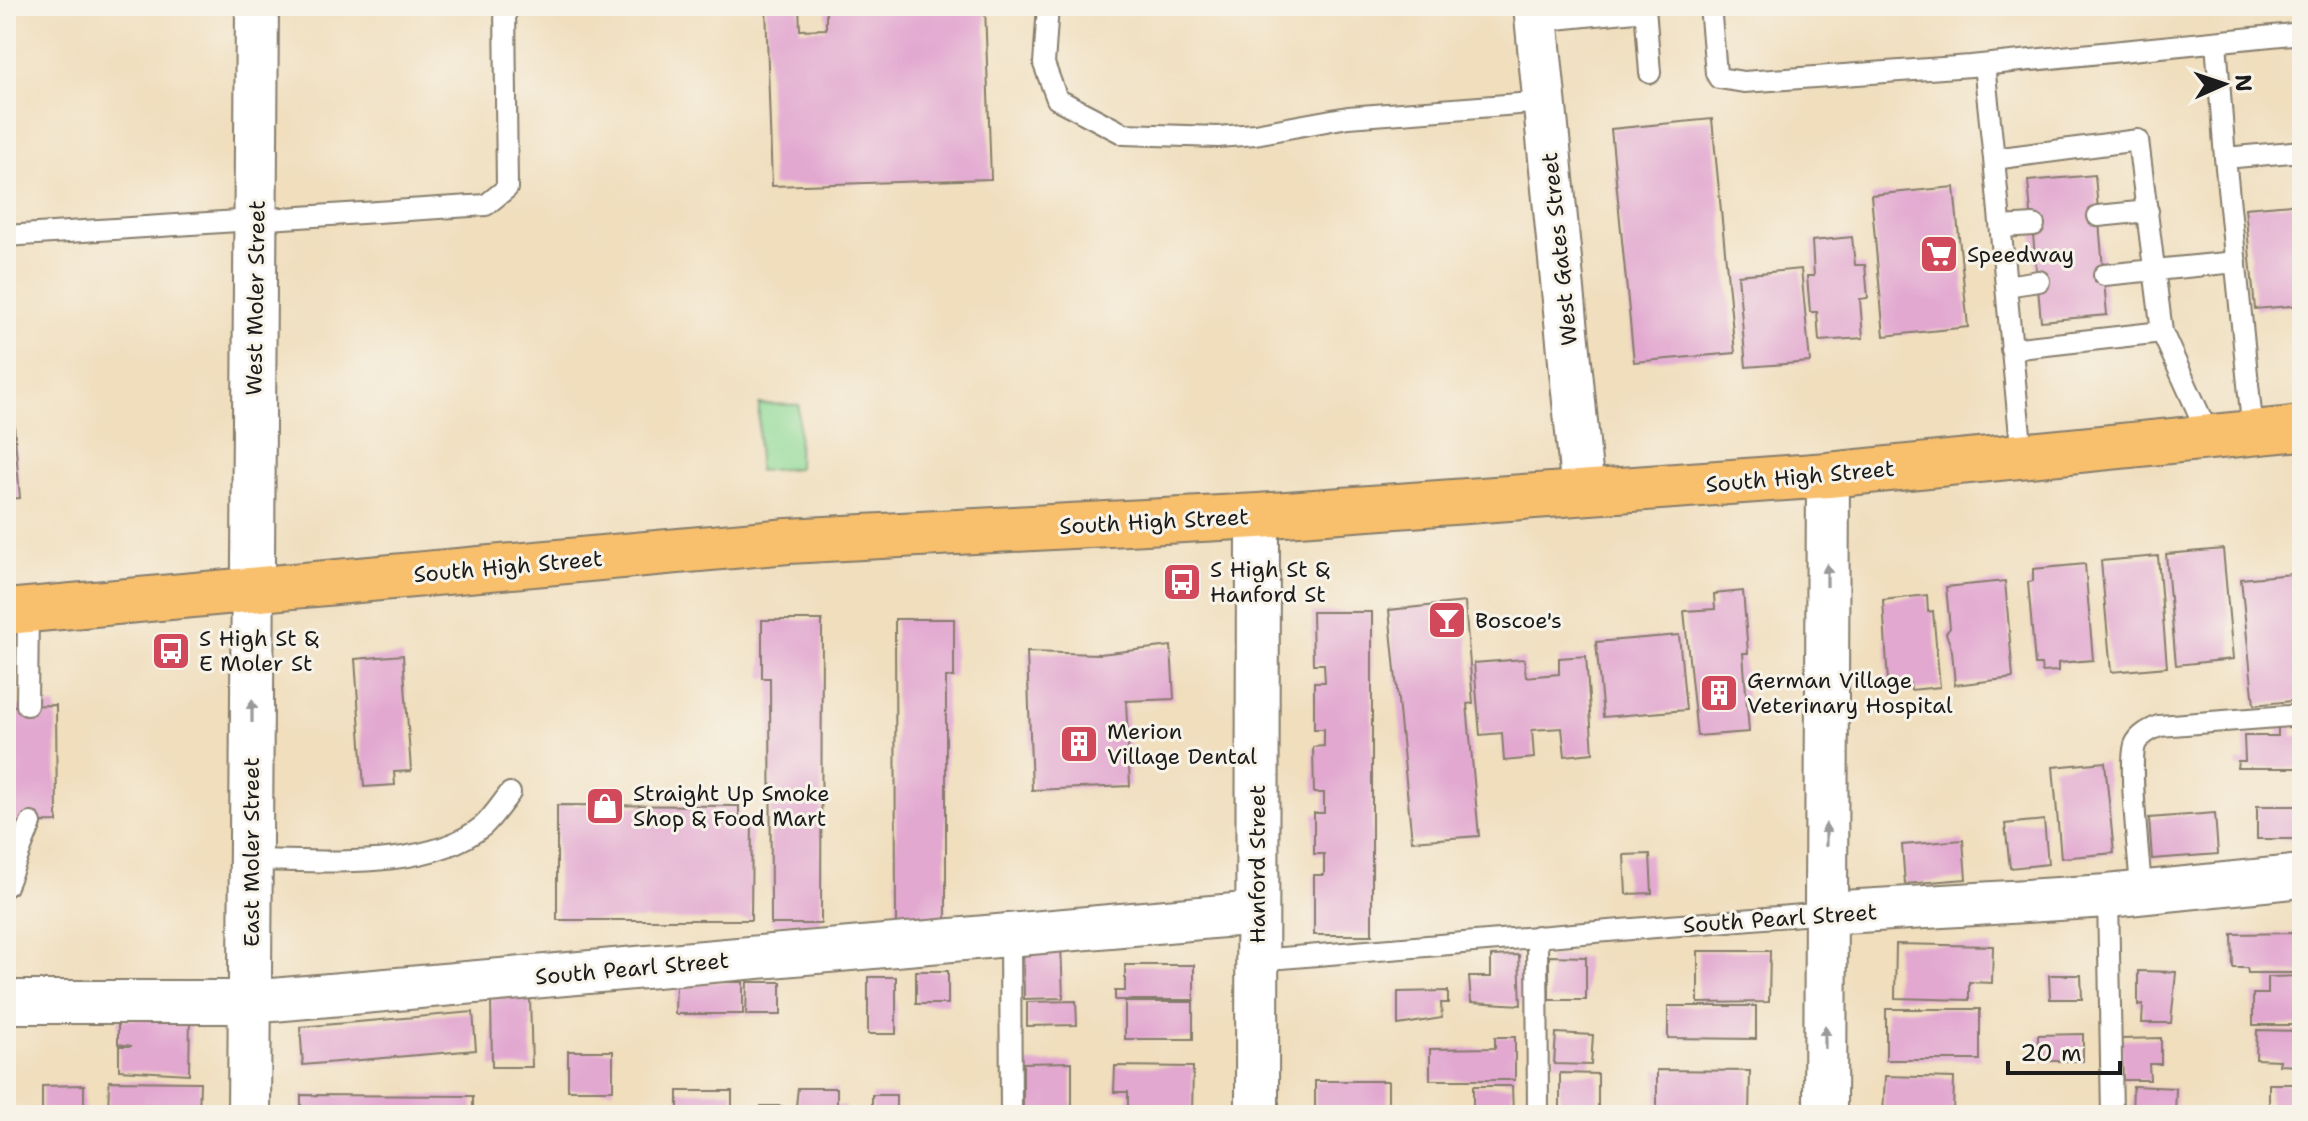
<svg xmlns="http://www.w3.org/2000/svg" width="2308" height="1121" font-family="'Shantell Sans',sans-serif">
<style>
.green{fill:#8ed996;stroke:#557a59;stroke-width:2}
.building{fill:#e2a8d0}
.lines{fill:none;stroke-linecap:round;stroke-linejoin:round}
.service-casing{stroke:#867d6c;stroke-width:24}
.minor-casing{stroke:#867d6c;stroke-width:46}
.primary-casing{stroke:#867d6c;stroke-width:48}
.service{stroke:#fff;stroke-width:20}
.minor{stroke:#fff;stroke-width:42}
.primary{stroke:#f8bf6c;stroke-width:44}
.oneway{fill:#999}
.labels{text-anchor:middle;stroke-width:6;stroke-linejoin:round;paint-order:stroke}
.street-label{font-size:22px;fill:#1c1c1c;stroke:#f7f3e8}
.poi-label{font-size:22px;fill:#1c1c1c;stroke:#f7f3e8;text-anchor:start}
</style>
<rect width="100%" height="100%" fill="#f7f3e8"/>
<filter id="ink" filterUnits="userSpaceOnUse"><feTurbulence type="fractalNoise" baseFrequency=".0125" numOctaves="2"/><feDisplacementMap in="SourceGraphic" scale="16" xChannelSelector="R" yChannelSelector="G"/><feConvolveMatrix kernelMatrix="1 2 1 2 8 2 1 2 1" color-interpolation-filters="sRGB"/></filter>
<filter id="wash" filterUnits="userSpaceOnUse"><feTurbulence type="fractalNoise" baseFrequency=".006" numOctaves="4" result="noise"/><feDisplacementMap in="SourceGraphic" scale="32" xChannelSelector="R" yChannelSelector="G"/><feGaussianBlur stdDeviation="1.8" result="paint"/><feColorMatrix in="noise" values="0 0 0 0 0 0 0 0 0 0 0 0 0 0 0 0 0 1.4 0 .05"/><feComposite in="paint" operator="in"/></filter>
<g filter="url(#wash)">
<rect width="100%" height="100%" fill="#f0debd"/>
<path class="green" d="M759 404 799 405 798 468 758 471Z"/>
<g id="blocks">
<path class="building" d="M766 6H799L800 30 826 29V6H985L991 179 772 186Z
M1712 119 1735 353 1634 362 1611 129Z
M2095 175 2107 315 2041 321 2028 181Z
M1954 187 1968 327 1884 336 1871 195Z
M2302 203V305L2255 309 2245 208Z
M1852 237 1855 265H1865L1868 298 1860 299 1863 338 1819 341 1817 312H1810L1807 276H1814L1812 241Z
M1801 269 1810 362 1746 367 1738 275Z
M6 413H13L20 498 6 499Z
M2223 549 2233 659 2176 665 2166 554Z
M2158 556 2167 667 2111 672 2101 561Z
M2085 564 2093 660 2058 663V671L2042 672 2041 665H2035L2028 582 2033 581V569Z
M2302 573V700L2254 705 2241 579Z
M2005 581 2013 678 1955 685 1952 651 1946 633 1950 628 1946 587Z
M1743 591 1748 653H1743L1749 732 1697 736 1684 611 1715 609 1714 594Z
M1927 595 1928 612 1933 611 1940 687 1911 690 1909 681 1888 683 1883 600Z
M1465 602 1473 703 1467 704 1479 836 1412 841 1389 610Z
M1312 612H1372V935H1314V875H1324V854H1314V813H1324V793H1314L1313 747 1324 746V729H1314V682H1325L1324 664H1313Z
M895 619H954V677H946V923H896Z
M762 620H822L821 924H771L770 678H762Z
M1679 635 1686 710 1603 717 1596 642Z
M1171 646 1174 699 1126 701 1130 786 1032 790 1027 652 1100 654Z
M403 655 411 771 394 772 395 785 364 787 355 659Z
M1586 656 1593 753 1565 756 1562 728 1532 730 1534 758 1504 761 1502 733 1480 735 1474 663 1524 659 1526 677 1535 676 1559 674V658Z
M56 705 57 822 14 823V853H6V706Z
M2278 726H2293V736H2302V768H2237L2238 761H2245L2244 736H2278Z
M2105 762 2114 853 2061 858 2053 767Z
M557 805 739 806V816H752L751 920H557Z
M2257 806H2302V839H2257Z
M2215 813 2218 854 2152 859 2149 818Z
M2044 820 2048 864 2010 868 2005 824Z
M1963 840 1966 879 1905 884 1902 845Z
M1650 854 1652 893 1626 894 1624 855Z
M2302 933V973H2248L2247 968H2233L2232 934Z
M1061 944 1063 998 1024 999 1023 946Z
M1896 944 1993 946 1992 983 1969 982V1000L1895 998Z
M1698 951H1770L1769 1002 1698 1003Z
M1519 955 1521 1005 1471 1002 1469 977H1491V956Z
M1549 956 1586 957V1000H1549Z
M1125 965H1194V1000H1115V991H1125Z
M916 971H948V1004H916Z
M2138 971 2176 972 2171 1023H2142L2143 1005 2138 1006Z
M2049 975H2081L2082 999H2050Z
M2302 976V1025H2253V994H2268V977Z
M868 977H896V1034H868Z
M676 982H743V1014H675Z
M747 982H781V1015H746Z
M1448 991V1003H1441L1442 1018 1398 1025V992Z
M530 996 532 1067H492L491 997Z
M1076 1001 1077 1025 1027 1026V1002Z
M1125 1002H1193V1039H1125Z
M1668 1006H1756V1039L1668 1038Z
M1886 1009H1980V1060H1886Z
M473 1012 476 1050 303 1065 300 1027Z
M190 1016 189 1074 119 1070V1046H132L118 1044V1020Z
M2257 1030 2302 1031V1066L2279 1065 2280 1060 2256 1059Z
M1556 1033 1593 1035 1591 1065 1554 1064Z
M2083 1034V1061H2038V1035Z
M1495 1037H1515V1080H1430V1049L1495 1048Z
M2161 1038V1064H2149L2150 1080H2123L2121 1039Z
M568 1051H613V1090H568Z
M1072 1062V1115H1023V1063Z
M1115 1066 1193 1067 1192 1115H1128V1092H1114Z
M1657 1070 1750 1071 1749 1115H1657Z
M1560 1073 1598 1074V1115H1560Z
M1885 1076 1954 1078 1953 1115H1883Z
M109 1081 200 1082 199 1115H108Z
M1315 1081H1388V1106H1378V1115H1315Z
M2269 1084H2302V1115H2269Z
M84 1085V1115H42V1086Z
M1473 1086H1512L1513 1115H1473Z
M2133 1086 2176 1088 2175 1115H2132Z
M798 1088H837V1106H845V1115H795Z
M678 1091H732V1115H678Z
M301 1095 473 1096V1115H301Z
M872 1095H896V1115H872Z
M761 1106H782V1115H760Z"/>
</g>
</g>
<g filter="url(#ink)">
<use href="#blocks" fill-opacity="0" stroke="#867d6c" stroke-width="2"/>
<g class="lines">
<g class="service-casing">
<path id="service" d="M1048 6 1044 64 1057 99 1124 134 1218 137 1255 134 1348 117 1545 102
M1645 6 1650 73
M1710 6 1716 73 1719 78 1744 82 1971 66 2302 33
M1536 21 1645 10
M2216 42 2225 158
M1984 65 1994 159
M2098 216 2148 211
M2001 227 2034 225
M6 236 486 205 507 188 505 6
M2104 275 2236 262
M2006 286 2039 281
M2011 349 2162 332
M2253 433 2225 158 2302 151
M2022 456 1994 159 2138 140 2162 332 2210 438
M27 705 28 610
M250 860C319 860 427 872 483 826 493 817 502 803 510 793
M6 886 31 823
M2141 892C2140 863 2128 768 2135 745 2139 735 2150 730 2159 726L2302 715
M2108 896 2112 1115
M1010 935 1011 1115
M1537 936 1538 1115
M1257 960 1826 913"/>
</g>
<g class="minor-casing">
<path id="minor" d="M1535 6 1583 493
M1826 913 2108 896 2302 876
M6 1002H250L1257 913
M249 1115 257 6
M1257 1115 1258 516
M1825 1115 1828 475"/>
</g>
<g class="primary-casing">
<path id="primary" d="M6 612 788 541 1258 516 1828 475 2302 428"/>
</g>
<use href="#service" class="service"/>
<use href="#minor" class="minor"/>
<use href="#primary" class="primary"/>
</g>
<defs><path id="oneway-solid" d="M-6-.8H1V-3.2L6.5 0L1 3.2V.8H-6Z" transform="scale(2)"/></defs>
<g class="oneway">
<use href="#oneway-solid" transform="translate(1827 575) rotate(-90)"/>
<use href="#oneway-solid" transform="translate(252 711) rotate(-90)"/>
<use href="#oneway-solid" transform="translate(1826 835) rotate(-90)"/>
<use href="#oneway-solid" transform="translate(1825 1037) rotate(-90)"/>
</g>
</g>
<defs>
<g id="supermarket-square" transform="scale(2)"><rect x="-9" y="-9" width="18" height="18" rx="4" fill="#d1495b" stroke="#f7f3e8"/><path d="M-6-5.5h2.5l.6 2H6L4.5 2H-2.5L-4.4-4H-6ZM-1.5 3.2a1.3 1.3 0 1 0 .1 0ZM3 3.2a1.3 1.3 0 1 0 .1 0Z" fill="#fff"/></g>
<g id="bus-square" transform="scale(2)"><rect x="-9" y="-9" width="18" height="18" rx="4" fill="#d1495b" stroke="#f7f3e8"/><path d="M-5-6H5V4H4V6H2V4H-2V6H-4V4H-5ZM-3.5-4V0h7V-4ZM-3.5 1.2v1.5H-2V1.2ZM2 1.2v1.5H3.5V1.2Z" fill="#fff"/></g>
<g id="bar-square" transform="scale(2)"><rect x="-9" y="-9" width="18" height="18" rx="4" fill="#d1495b" stroke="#f7f3e8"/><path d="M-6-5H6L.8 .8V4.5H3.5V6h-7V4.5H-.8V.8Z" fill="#fff"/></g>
<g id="building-square" transform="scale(2)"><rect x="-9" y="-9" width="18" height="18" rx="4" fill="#d1495b" stroke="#f7f3e8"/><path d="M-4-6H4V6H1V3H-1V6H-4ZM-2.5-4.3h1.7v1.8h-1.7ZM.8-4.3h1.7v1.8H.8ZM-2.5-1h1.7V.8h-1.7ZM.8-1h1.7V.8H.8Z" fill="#fff"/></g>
<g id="shop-square" transform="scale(2)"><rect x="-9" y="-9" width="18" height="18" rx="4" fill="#d1495b" stroke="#f7f3e8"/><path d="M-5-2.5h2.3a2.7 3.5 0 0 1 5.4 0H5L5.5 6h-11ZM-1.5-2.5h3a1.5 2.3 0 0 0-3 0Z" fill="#fff"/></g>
</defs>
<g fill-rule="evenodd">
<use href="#supermarket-square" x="1939" y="254"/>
<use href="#bus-square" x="1182" y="582"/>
<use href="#bar-square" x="1447" y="620"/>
<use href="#bus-square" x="171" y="651"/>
<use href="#building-square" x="1719" y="693"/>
<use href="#building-square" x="1079" y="744"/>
<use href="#shop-square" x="605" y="806"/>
</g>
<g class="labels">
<g class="street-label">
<text transform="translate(1559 249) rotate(-96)" y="8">West Gates Street</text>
<text transform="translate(255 298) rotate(-89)" y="8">West Moler Street</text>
<text transform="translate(1800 476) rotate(-5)" y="8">South High Street</text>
<text transform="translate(1154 521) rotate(-3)" y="8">South High Street</text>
<text transform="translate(508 566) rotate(-5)" y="8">South High Street</text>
<text transform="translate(251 852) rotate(-90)" y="8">East Moler Street</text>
<text transform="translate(1257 864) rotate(-90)" y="8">Hanford Street</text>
<text transform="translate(1780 918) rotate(-4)" y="8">South Pearl Street</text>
<text transform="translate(632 968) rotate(-5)" y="8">South Pearl Street</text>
</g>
<g class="poi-label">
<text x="1967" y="262">Speedway</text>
<text x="1210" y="577">S High St &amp;<tspan x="1210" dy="25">Hanford St</tspan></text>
<text x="1475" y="628">Boscoe's</text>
<text x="199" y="646">S High St &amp;<tspan x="199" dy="25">E Moler St</tspan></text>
<text x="1747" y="688">German Village<tspan x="1747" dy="25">Veterinary Hospital</tspan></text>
<text x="1107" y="739">Merion<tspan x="1107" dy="25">Village Dental</tspan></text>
<text x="633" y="801">Straight Up Smoke<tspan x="633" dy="25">Shop &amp; Food Mart</tspan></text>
</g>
</g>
<rect width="2308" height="1121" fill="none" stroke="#f7f3e8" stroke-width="32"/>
<g transform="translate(2224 84) rotate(87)" stroke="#f7f3e8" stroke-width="6" paint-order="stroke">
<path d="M0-6L14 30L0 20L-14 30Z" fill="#1c1c1c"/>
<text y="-12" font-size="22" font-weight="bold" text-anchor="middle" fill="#1c1c1c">N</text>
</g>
<path d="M2008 1061v12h112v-12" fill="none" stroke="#1c1c1c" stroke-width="4"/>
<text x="2020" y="1061" font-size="24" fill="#1c1c1c" stroke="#f7f3e8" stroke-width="6" paint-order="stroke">20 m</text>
</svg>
